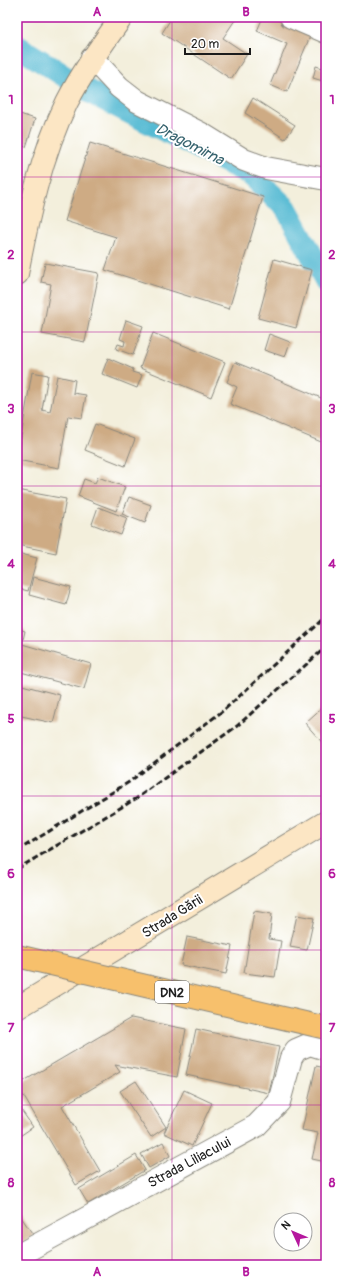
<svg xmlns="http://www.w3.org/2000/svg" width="343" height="1282" font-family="Pangolin,sans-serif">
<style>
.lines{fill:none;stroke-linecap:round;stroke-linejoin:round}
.canal{stroke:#55bad3;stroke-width:23}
.building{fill:#ceab84}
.street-casing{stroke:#88867c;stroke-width:24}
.secondary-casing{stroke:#88867c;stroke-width:24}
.street{stroke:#fff;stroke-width:22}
.secondary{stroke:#fce6c4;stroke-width:22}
.rail{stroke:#1c1c1c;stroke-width:3;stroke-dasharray:6 3;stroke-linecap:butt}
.primary-bridge-casing{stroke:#88867c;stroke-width:24;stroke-linecap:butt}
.primary-bridge{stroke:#f7c06c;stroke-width:22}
.grid{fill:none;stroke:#b5179e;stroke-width:1;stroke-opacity:0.55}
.labels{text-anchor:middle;stroke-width:4;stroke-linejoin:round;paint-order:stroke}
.shield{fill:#fff;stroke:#606060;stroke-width:1}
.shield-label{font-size:13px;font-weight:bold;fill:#1c1c1c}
.street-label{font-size:14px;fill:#1c1c1c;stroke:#fff}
.water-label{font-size:15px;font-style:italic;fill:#36636e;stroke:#fff}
.neatline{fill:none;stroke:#b5179e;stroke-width:1.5}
.grid-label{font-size:13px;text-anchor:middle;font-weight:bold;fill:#b5179e}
</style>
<rect width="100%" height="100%" fill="#fff"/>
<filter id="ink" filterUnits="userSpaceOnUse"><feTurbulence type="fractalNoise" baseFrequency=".025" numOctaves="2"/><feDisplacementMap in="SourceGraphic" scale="8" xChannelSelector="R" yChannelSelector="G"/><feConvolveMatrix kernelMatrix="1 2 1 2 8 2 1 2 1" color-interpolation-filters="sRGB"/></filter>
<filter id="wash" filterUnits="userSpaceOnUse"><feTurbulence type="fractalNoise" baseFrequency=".012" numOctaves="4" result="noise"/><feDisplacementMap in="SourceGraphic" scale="16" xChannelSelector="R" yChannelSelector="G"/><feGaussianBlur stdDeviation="0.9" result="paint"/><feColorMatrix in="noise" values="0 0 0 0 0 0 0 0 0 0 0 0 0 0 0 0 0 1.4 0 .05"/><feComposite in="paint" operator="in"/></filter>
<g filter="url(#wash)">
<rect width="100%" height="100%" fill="#f3efdc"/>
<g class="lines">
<path class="canal" d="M17 46 97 96 250 174 286 208 326 281"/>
</g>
<g id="blocks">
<path class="building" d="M172 17H237L223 38 247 54 231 79 162 33Z
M263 17H270L311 34 287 92 270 85 287 44 257 31Z
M316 66 326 69V82L313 78Z
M253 98 295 125 285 139 245 113Z
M17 113 35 119 26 147 17 144Z
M90 143 263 197 229 309 105 270 116 237 65 221Z
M274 259 312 270 296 328 258 318Z
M45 263 99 273 85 342 42 334 51 284 41 282Z
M126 320 143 326 133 355 116 349 118 344 124 346 125 341 120 339Z
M153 333 225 362 211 397 140 368Z
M269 334 290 342 285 357 264 350Z
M108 358 133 369 132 372 142 375 137 388 102 374Z
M235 362 326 400V444L230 404 237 387 227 382Z
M32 372 48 375 42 410 50 412 57 376 75 380 73 393 86 395 82 418 68 416 59 468 17 460Z
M95 424 135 439 125 466 85 450Z
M98 477 125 487 116 511 78 496 84 479 95 483Z
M17 490 66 499 56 553 17 545Z
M129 497 151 505 145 523 122 514Z
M98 507 127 518 121 535 92 524Z
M17 553 37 558 28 591 17 588Z
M33 577 71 587 66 605 29 595Z
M17 628 25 631 22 644 91 664 84 689 17 671Z
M22 685 60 695 53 723 17 715Z
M326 704V747L305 723Z
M254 911 272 914 269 939 281 941 275 977 244 973Z
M297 915 314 918 307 950 290 947Z
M187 937 232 946 226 974 181 965Z
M131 1018 186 1029 177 1077 115 1065 120 1072 62 1106 100 1171 76 1185 17 1085Z
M196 1029 279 1047 269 1093 186 1075Z
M316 1066 326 1068V1162L312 1159 318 1133 302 1130Z
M136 1081 166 1127 151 1137 120 1091Z
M184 1090 212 1103 192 1146 164 1133Z
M17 1104 33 1127 17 1138Z
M163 1142 170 1156 149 1168 141 1154Z
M136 1155 145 1170 88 1204 79 1189Z
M17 1211 34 1236 17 1246Z"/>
</g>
</g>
<g filter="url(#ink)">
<use href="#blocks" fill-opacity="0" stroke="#88867c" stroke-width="1"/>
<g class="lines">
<g class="street-casing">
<path id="street" d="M291 17 326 32
M92 58 119 87 137 101 202 134 244 160 266 168 326 179
M17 1256 256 1126 279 1102 291 1058 296 1050 310 1044 326 1049"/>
</g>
<g class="secondary-casing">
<path id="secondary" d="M17 274C28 216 41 155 67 102 83 71 102 44 122 17
M17 1008 326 822"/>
</g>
<use href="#street" class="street"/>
<use href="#secondary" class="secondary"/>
<path class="rail" d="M17 851 129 782 224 710 326 617
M17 869 137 798 237 726 326 647"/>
<g class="primary-bridge-casing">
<path id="primary-bridge" d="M17 956 326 1028"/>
</g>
<use href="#primary-bridge" class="primary-bridge"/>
</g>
</g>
<path class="grid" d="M172 17V1265M17 177H326M17 332H326M17 486H326M17 641H326M17 796H326M17 950H326M17 1105H326"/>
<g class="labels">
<rect class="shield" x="155" y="981" width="34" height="22" rx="3"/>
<g class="shield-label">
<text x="172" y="997">DN2</text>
</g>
<g class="street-label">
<text transform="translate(172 916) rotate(-32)" y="5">Strada Gării</text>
<text transform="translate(189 1162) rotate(-28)" y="5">Strada Liliacului</text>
</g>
<g class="water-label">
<text transform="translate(190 144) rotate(27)" y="5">Dragomirna</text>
</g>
</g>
<rect width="343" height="1282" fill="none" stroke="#fff" stroke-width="44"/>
<g transform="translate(293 1232) rotate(314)"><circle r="19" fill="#ffffff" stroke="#a4a4a4"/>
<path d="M0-3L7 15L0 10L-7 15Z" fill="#b5179e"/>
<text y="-6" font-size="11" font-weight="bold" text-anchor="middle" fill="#1c1c1c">N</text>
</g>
<path d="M185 48v6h65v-6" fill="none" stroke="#1c1c1c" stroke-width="2"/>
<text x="191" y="48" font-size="12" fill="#1c1c1c" stroke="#ffffff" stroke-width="3" paint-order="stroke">20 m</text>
<rect x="22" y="22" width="299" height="1238" class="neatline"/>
<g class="grid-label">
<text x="97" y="16">A</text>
<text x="246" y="16">B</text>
<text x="11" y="104">1</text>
<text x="332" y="104">1</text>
<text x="11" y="259">2</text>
<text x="332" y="259">2</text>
<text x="11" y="413">3</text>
<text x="332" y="413">3</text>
<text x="11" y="568">4</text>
<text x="332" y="568">4</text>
<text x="11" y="723">5</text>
<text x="332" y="723">5</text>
<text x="11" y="878">6</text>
<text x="332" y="878">6</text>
<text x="11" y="1032">7</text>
<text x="332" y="1032">7</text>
<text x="11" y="1187">8</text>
<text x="332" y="1187">8</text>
<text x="97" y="1276">A</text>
<text x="246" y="1276">B</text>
</g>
</svg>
